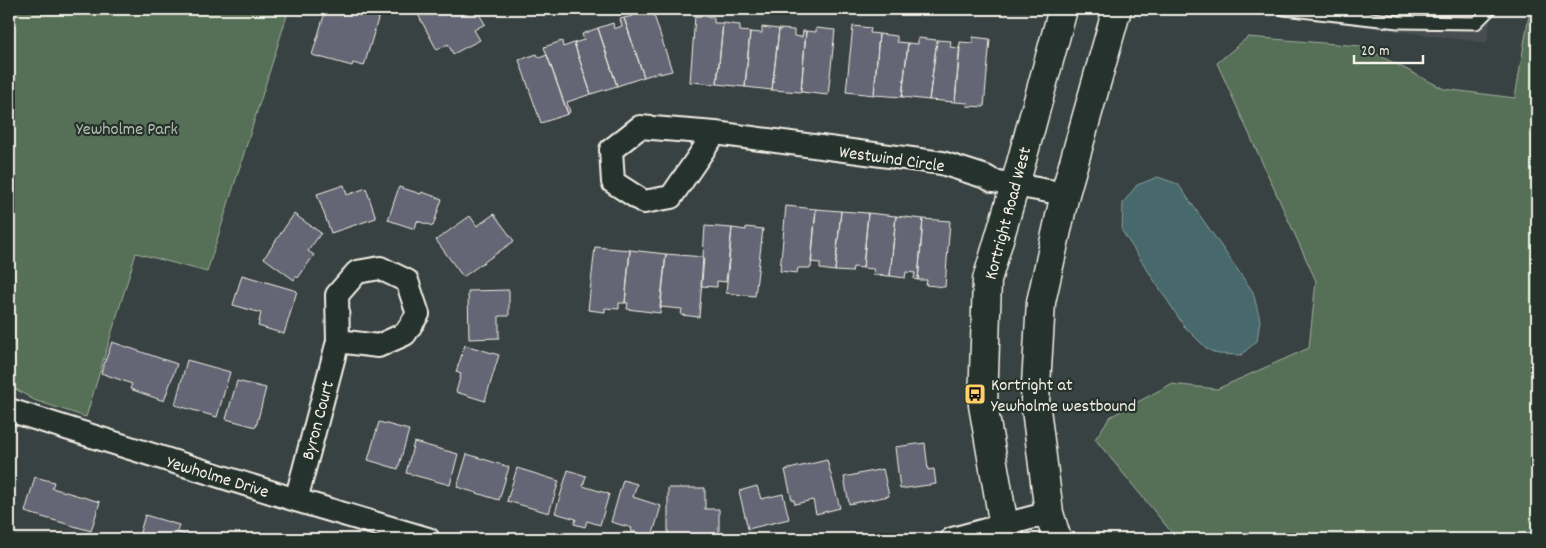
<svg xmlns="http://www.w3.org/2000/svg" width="1546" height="548" font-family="Dekko,sans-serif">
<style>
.built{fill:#464d51}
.green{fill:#556f56;stroke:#a4b09f}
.water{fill:#47686d;stroke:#8c9f9e}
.building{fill:#656674;stroke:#f4f1e8}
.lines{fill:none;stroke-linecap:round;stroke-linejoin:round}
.service-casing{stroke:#f4f1e8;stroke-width:15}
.minor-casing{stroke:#f4f1e8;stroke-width:26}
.tertiary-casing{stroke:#f4f1e8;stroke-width:31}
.service{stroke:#26332d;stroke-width:11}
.minor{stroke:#26332d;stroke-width:22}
.tertiary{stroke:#26332d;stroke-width:28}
.labels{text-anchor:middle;stroke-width:4.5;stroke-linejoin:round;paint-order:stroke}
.park-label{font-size:18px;fill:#b4bdae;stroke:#26332d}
.street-label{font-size:18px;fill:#f4f1e8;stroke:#26332d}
.poi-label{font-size:18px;fill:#f4f1e8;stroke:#26332d;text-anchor:start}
</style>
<rect width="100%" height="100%" fill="#394242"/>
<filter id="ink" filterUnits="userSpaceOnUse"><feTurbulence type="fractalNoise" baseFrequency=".02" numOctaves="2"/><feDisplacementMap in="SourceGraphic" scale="10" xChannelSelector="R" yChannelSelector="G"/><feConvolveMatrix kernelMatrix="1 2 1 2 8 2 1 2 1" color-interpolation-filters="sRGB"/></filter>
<g filter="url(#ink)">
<path class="built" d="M1227 9H1492L1487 43Z"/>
<path class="green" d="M9 9H289L207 272 136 253 86 417 34 400 9 385Z
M1530 9H1537V539H1177L1095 439 1110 417 1171 384 1217 389 1309 348 1316 281 1217 63 1248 37 1361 46 1444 89 1515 98Z"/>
<path class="water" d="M1158 177 1178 184 1253 292 1260 320 1257 341 1241 355 1218 354 1207 349 1184 326 1122 231 1123 203 1137 185Z"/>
<path class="building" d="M326 9H381L364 66 353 63 352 66 312 55Z
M415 9H476L485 24 474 30 480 40 453 54 448 44 437 50Z
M641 9H652L672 71 660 74V72L644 77 624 18 633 16 631 12Z
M695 16 714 17V23H723L717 84 690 82Z
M624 18 644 77 617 86 598 28 613 23 614 29 622 26 620 19Z
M723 23 740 25V31L750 32 745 87 717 84Z
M853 26 871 28 870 33 879 34 874 95 846 92Z
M762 27 779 29 772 90 745 87 750 32 762 33Z
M598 28 617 86 591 94 574 43 584 40 582 34Z
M816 28 835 30 828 95 801 92 806 31 816 32Z
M779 29 794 30V36L802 37 803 31H806L801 92 772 90Z
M879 34 897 36V42L908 43 902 97 874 95Z
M973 37 990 39 984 107 967 106 968 103 955 102 960 42 973 43Z
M918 38 937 40 929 100 902 97 908 43 918 44Z
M937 40 951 41 950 47 960 48 955 102 929 100Z
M562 41 563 47 574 43 591 94 567 102 570 112 568 114 544 47Z
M537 54 539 58 547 55 568 114 541 123 519 60Z
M344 185 347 195 366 188 376 218 331 233 317 194Z
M399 187 421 194 422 192 442 199 433 226 417 221 415 229 388 220Z
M786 206 816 209 811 268H798L797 273 780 271Z
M816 209 841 211 835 271 820 269V263L811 262Z
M841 211 868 213 863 268 853 267 852 272 835 271Z
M868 213 896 216 890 276 873 275 874 269 863 268Z
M294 214 321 233 308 251 314 255 298 278 296 276 294 280 264 258Z
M494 214 514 241 463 277 436 240 470 216 477 226Z
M896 216 923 219 918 280 914 279 915 273 906 272 905 278 890 276Z
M923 219 950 221 945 287 926 285 927 280H918Z
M705 226 732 228 726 282 717 281V287L701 286Z
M746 227 763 229 755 296 726 293 732 228 746 230Z
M595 247 630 250 625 303H619V309L605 308V312L588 310Z
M630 250 666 254 660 313 627 309 628 303H625Z
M666 254 704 257 699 317 681 315 682 309 660 307Z
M242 275 297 291 284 334 258 326 261 313 233 305Z
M509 290V316H499V338L469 339 468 291Z
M112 342 177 364 164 401 130 389 132 384 101 373Z
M465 345 499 355 485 401 456 392 461 374 456 372Z
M187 360 230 372 217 417 175 405Z
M237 381 266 388 256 427 226 419Z
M379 422 409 430 398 469 368 460Z
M414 442 458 454 450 485 406 473Z
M925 443 928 470 934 469 936 484 900 489 895 447Z
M467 454 509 467 499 500 457 487Z
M827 460 840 508 816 514 813 500 795 504 794 500H792L785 470Z
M517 468 559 481 549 513 507 501Z
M883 469 889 496 849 504 844 477Z
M568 470 586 476 583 486 609 494 600 525 587 521 585 527 574 524 576 519 555 513Z
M35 477 54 482 52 488 100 502 91 531 25 512Z
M623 480 637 484 633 497 661 506 652 537 631 531 632 528 611 522Z
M757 486 761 499 783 494 789 519 748 529 739 491Z
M668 488H705V509H719V537H668Z
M145 515 179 525 177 532 196 538 195 539H138Z"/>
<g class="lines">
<g class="service-casing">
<path id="service" d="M1284 9 1398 22 1476 23 1490 9"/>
</g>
<g class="minor-casing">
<path id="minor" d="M715 133 671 197 644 202 613 182 611 150 640 127 715 133 942 163 986 177 993 181 1065 194
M9 410 296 500 428 539
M296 500 338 341 337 295 357 272 380 268 407 281 418 314 405 334 378 346 338 341
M952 539 1049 513"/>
</g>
<g class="tertiary-casing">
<path id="tertiary" d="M1009 539 1004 526 983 405 987 280 1015 185 1063 9
M1057 539 1049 513 1035 401 1041 302 1065 194 1117 9"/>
</g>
<use href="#service" class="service"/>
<use href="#minor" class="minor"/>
<use href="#tertiary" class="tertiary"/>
</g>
</g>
<defs>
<g id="bus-square" transform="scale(1.125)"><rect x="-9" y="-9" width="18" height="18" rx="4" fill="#ffd166" stroke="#26332d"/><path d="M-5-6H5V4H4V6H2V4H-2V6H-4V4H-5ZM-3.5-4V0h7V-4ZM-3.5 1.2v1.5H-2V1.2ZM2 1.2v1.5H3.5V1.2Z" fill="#111"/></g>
</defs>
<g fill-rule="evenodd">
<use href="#bus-square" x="975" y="394"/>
</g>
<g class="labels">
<g class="park-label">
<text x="127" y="134">Yewholme Park</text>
</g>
<g class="street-label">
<text transform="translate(892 158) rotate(8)" y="6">Westwind Circle</text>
<text transform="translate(1007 213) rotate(-75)" y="6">Kortright Road West</text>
<text transform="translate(317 420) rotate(-75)" y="6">Byron Court</text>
<text transform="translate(218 476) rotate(17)" y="6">Yewholme Drive</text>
</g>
<g class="poi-label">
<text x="991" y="390">Kortright at<tspan x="991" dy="21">Yewholme westbound</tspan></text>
</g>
</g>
<rect width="1546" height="548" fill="none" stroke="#26332d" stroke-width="30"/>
<rect x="15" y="15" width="1516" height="518" fill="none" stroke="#f4f1e8" stroke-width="2" filter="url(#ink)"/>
<path d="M1354 55v8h69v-8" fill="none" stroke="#f4f1e8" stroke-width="2.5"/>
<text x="1361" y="55" font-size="15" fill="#f4f1e8" stroke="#26332d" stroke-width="4" paint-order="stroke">20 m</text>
</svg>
